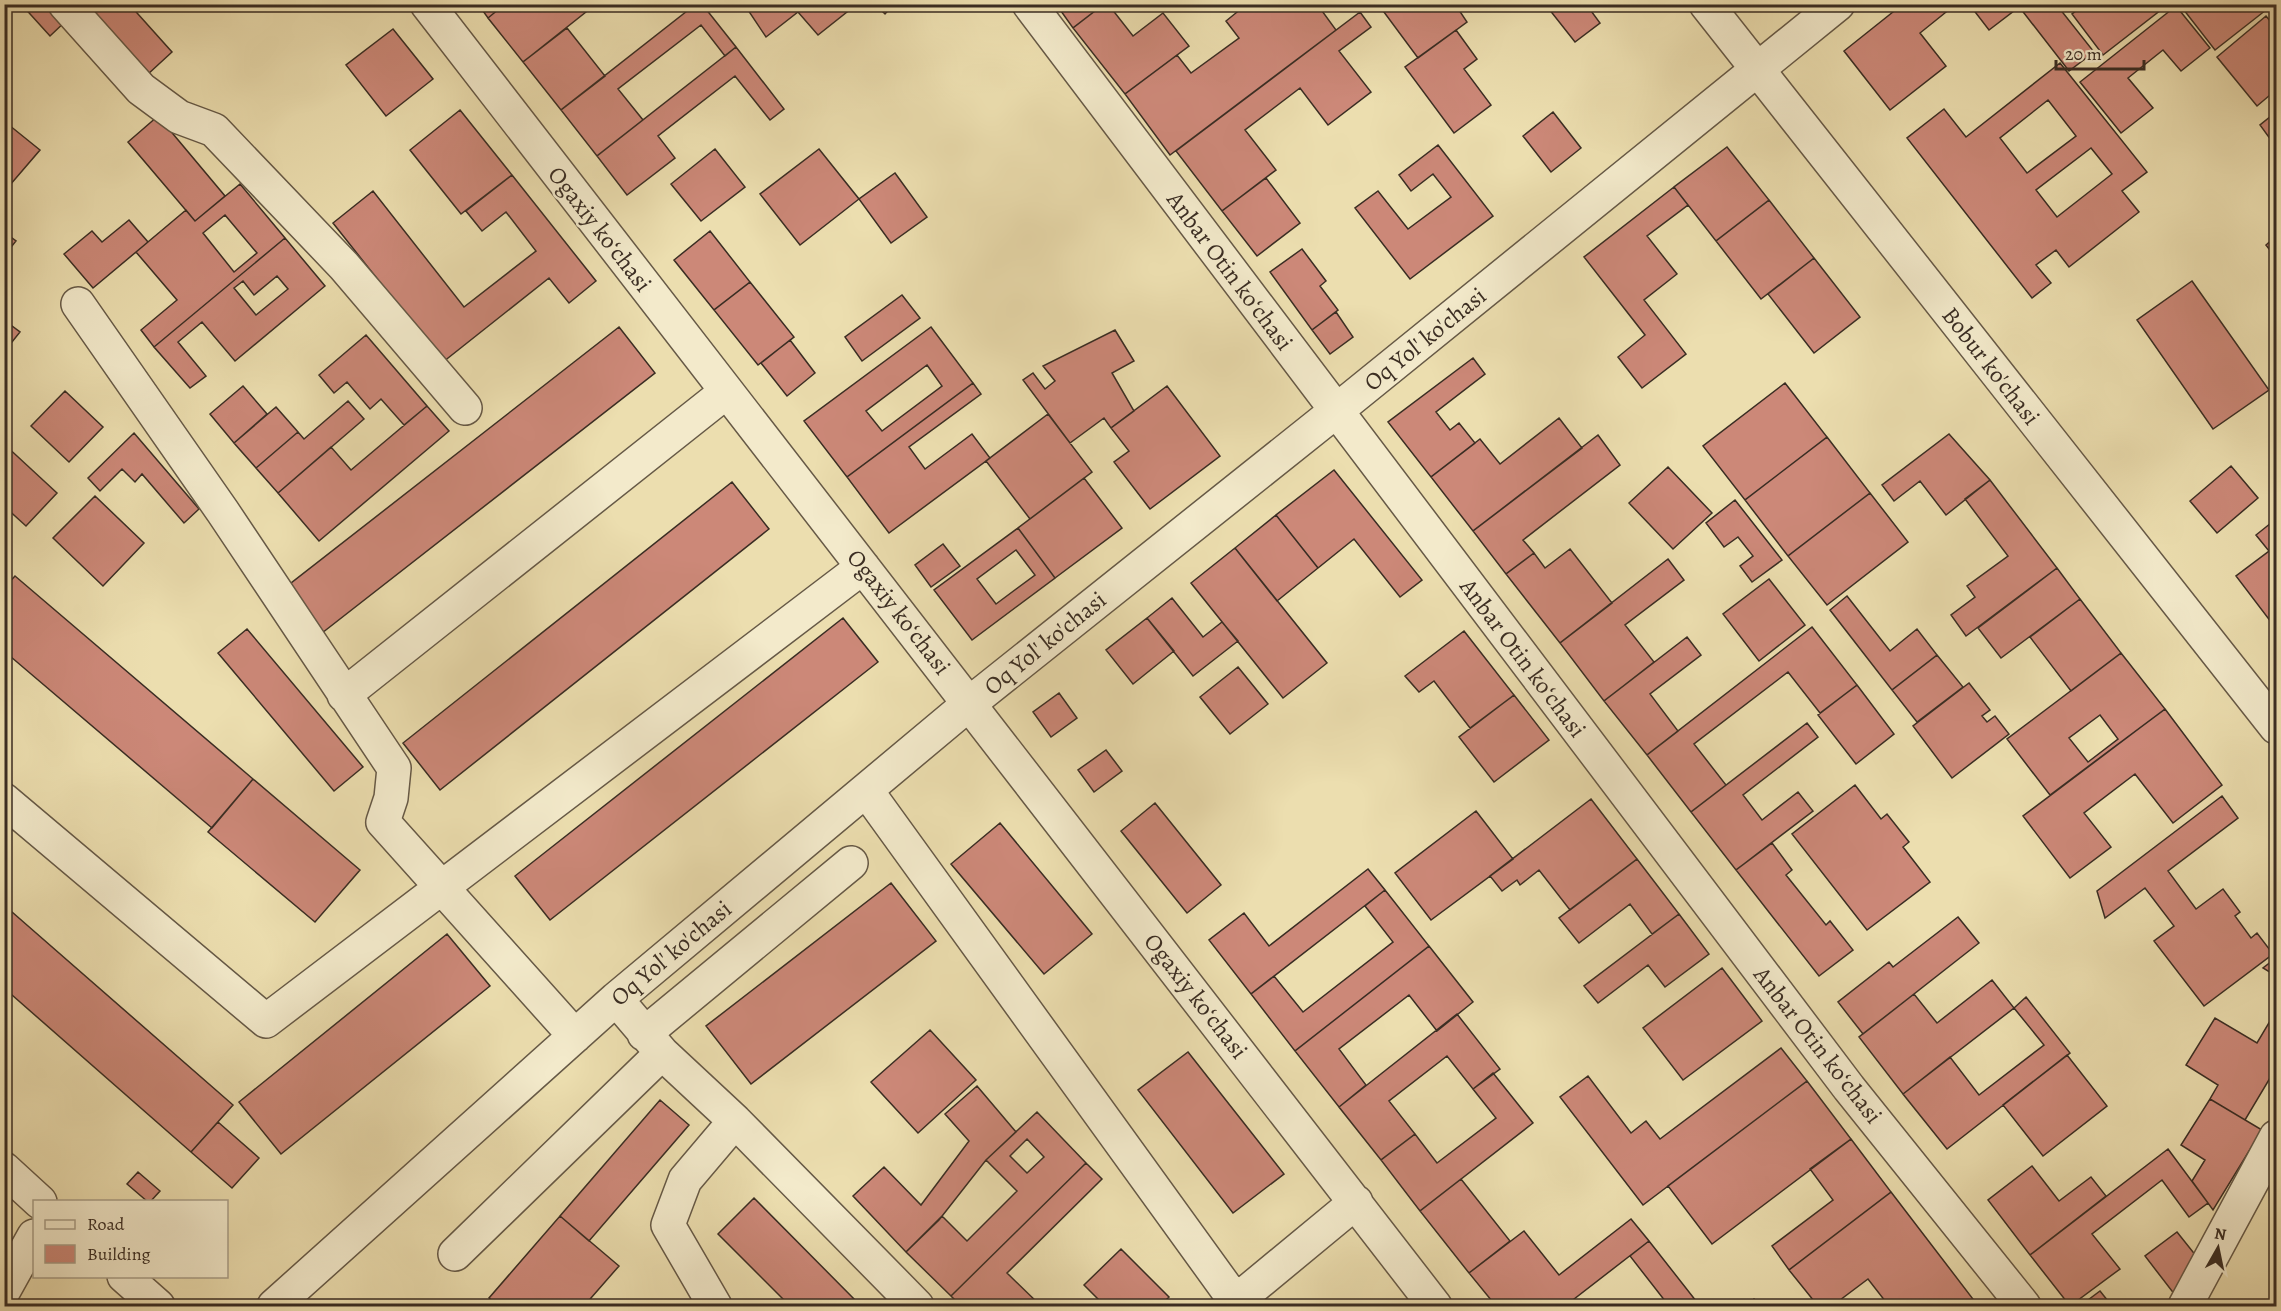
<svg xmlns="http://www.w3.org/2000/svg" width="2281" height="1311" font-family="Alegreya,serif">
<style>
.building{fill:#cc8878;stroke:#3a2d23;stroke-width:1.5;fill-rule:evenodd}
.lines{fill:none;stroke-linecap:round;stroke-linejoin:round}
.minor-casing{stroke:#665946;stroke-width:36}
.minor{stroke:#f3eacb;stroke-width:33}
.labels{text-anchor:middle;stroke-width:5;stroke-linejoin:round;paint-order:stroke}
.street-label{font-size:24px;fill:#3a2d23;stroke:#f3eacb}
</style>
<rect width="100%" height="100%" fill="#ecdeaf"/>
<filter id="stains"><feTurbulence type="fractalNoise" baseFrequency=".00333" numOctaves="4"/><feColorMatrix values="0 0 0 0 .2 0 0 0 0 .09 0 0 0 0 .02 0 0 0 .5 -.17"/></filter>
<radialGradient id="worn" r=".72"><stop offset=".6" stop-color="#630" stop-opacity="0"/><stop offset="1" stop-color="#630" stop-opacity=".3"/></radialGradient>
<path class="building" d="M21 4H55L68 19 50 36Z
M84 4H129L172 52 147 75Z
M478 4H505L488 18Z
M505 4H596L523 62 488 18Z
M696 4H702L736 47 725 56 701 25 618 89 643 120 597 156 561 110Z
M744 4 804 5 857 4 818 35 798 12 766 37Z
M875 4H894L885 14Z
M1056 4H1104L1073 28Z
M1104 4H1108L1133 36 1163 13 1189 46 1125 94 1073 28Z
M1247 4H1317L1336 30 1170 155 1125 94 1177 55 1191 73 1239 38 1226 21Z
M1378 4H1455L1467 22 1418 58Z
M1545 4H1586L1600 23 1575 42Z
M1903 4H1956L1920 33 1946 66 1890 110 1844 51Z
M1969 4H2017L2019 7 1989 30Z
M2017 4H2056L2094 52 2069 71Z
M2085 4H2165L2166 6 2103 55 2072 14Z
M2261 4 2266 10 2215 50 2180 5Z
M2176 6 2210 48 2181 71 2163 50 2128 78 2153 108 2121 133 2080 82Z
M1360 12 1371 27 1339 51 1371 92 1328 125 1300 88 1245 130 1276 170 1222 211 1176 151Z
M2266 16 2276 28V90L2257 106 2217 57Z
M567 28 605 76 561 110 523 62Z
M393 29 433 79 386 116 346 65Z
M1456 30 1477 59 1464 69 1491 105 1454 133 1405 67Z
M736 47 784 109 770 120 735 76 658 136 675 158 627 195 597 156Z
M2060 63 2147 172 2122 191 2139 212 2069 267 2056 250 2036 265 2051 283 2032 298 1907 138 1944 109 1966 137ZM2048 100 2076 136 2027 173 2000 138ZM2091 148 2112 174 2057 217 2036 190Z
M460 110 512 175 461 214 410 150Z
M1553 112 1581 148 1551 172 1523 136Z
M2276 112V147L2260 125Z
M158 116 225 196 195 221 128 142Z
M4 121 40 150 4 192Z
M1438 145 1493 216 1410 279 1355 208 1378 191 1408 229 1451 197 1433 174 1411 191 1399 175Z
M1727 147 1769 200 1716 241 1674 187Z
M715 149 745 187 701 221 671 184Z
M819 149 859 199 800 245 760 194Z
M895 173 927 217 891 243 859 199Z
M512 175 596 281 569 303 549 278 443 362 333 223 373 191 464 307 536 251 506 212 482 231 466 211Z
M1266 178 1300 223 1257 256 1222 211Z
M240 184 285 238 154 347 141 330 177 300 136 252 186 210 195 221ZM225 215 257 253 234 272 203 233Z
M1674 187 1688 205 1647 236 1677 274 1644 300 1686 354 1642 388 1618 357 1645 335 1584 257Z
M1769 200 1814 258 1761 299 1716 241Z
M129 220 148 242 93 288 64 254 92 231 102 242Z
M710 231 750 282 714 310 674 260Z
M4 232 16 241 4 256Z
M2276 236V258L2266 245Z
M285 238 325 286 235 361 202 322 178 342 206 376 190 388 154 347ZM277 276 288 289 256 315 234 288 243 281 254 295Z
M1302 249 1326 281 1320 286 1338 310 1312 330 1270 272Z
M1814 258 1860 317 1814 353 1768 294Z
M2192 281 2269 390 2213 429 2137 320Z
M750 282 794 337 758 365 714 310Z
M902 295 920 318 862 361 845 337Z
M1336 312 1353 337 1330 354 1312 330Z
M4 320 20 332 4 352Z
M619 327 655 373 322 633 286 587Z
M931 327 973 383 847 477 804 421ZM927 365 942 386 882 431 866 411Z
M1115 330 1134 361 1112 373 1134 411 1111 428 1104 418 1070 443 1023 380 1033 373 1045 389 1055 381 1043 366Z
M366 335 427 406 404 425 381 399 370 409 347 382 334 393 319 375Z
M790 340 815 373 787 396 761 363Z
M1473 358 1485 374 1436 412 1450 430 1459 423 1475 443 1431 477 1388 422Z
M973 383 981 394 909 447 925 469 972 434 990 458 889 533 847 477Z
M1785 383 1827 437 1745 500 1703 446Z
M243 386 267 414 234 443 210 414Z
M1167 386 1220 456 1150 509 1114 462 1129 451 1111 428Z
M65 391 103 427 69 462 31 426Z
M348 401 364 419 278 493 256 468 298 432 304 439Z
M427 406 449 431 319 541 278 493 331 447 351 470Z
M276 407 298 432 256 468 234 443Z
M1048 414 1092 472 1030 519 986 461Z
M1559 418 1582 448 1473 531 1431 477 1480 439 1500 464Z
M134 433 199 509 184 523 142 474 135 482 122 469 100 491 88 478Z
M1949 434 1990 480 1946 515 1920 481 1894 501 1882 485Z
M1598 435 1620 465 1523 540 1534 553 1506 574 1473 531Z
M1827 437 1870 493 1788 556 1745 500Z
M4 444 57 493 26 526 4 506Z
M2231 466 2258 498 2217 533 2190 501Z
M1668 467 1712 513 1673 549 1629 503Z
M1334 470 1422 580 1400 597 1354 539 1318 568 1276 515Z
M1084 478 1122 528 1055 578 1018 528Z
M1990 480 2057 568 1966 636 1951 615 1975 597 1967 586 2008 556 1965 499Z
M732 482 769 529 440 790 403 743Z
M1870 493 1908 542 1827 605 1788 556Z
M95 496 144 543 103 586 53 538Z
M1735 500 1782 560 1752 582 1740 566 1753 556 1738 537 1724 547 1706 523Z
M1276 515 1318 568 1277 601 1235 548Z
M2276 519V618L2271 622 2236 576 2269 551 2256 535Z
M1018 528 1055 578 972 640 934 590ZM1016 550 1035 575 996 604 977 579Z
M943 544 960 566 931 587 915 565Z
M1235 548 1327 663 1283 698 1191 583Z
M1570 549 1612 603 1560 643 1506 574 1534 553 1545 568Z
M1668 559 1684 580 1625 625 1654 662 1604 701 1560 643Z
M2057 568 2080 599 2001 658 1978 628Z
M15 576 253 779 212 828 4 651V588Z
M1769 579 1805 625 1759 661 1723 614Z
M1847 596 1890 651 1917 629 1937 655 1892 690 1830 610Z
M1172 598 1203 637 1222 622 1238 641 1193 676 1147 618Z
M2080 599 2121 653 2071 691 2030 637Z
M843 618 878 662 550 920 515 876Z
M1147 618 1174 651 1133 684 1106 650Z
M1812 627 1857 685 1820 713 1788 672 1694 744 1726 785 1691 812 1647 755Z
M247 629 363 767 334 791 218 653Z
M1464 631 1514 695 1470 728 1434 681 1419 692 1405 676Z
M1687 637 1701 655 1650 694 1678 731 1647 755 1604 701Z
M2121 653 2165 709 2050 795 2007 739ZM2100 715 2118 739 2088 762 2069 738Z
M1937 655 1963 687 1917 722 1892 690Z
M1238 667 1268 704 1230 734 1200 697Z
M1969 683 1990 710 1982 716 1987 722 1995 716 2009 734 1952 778 1913 726Z
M1857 685 1894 734 1856 764 1818 715Z
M1059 693 1077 718 1051 737 1033 712Z
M1514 695 1549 740 1494 782 1459 737Z
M2165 709 2222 785 2173 823 2135 774 2084 813 2111 847 2070 878 2023 816Z
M1807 723 1818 737 1743 795 1762 820 1798 792 1813 811 1736 870 1691 812Z
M1106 750 1122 771 1094 792 1078 770Z
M253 779 360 870 315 922 208 832Z
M1855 785 1881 819 1887 814 1909 842 1903 847 1930 882 1867 930 1792 834Z
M2222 796 2238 818 2168 871 2196 909 2223 889 2240 912 2235 916 2251 938 2257 933 2273 954 2204 1006 2154 941 2174 926 2145 888 2105 918 2097 891Z
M1591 799 1637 859 1570 910 1539 870 1520 885 1517 880 1502 891 1490 876Z
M1155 803 1221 885 1187 913 1121 831Z
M1476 811 1513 859 1431 920 1395 873Z
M1000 823 1092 934 1044 974 951 864Z
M1772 843 1792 870 1786 875 1826 925 1830 921 1853 950 1819 976 1736 870Z
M1637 859 1679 914 1652 934 1630 904 1579 943 1559 918Z
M1368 869 1385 890 1251 994 1209 940 1244 913 1269 946Z
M891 883 936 941 751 1084 706 1026Z
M1385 890 1429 946 1295 1051 1251 994 1274 976 1303 1012 1393 942 1365 906Z
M4 905 233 1105 191 1152 4 988Z
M1679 914 1709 954 1665 987 1648 965 1598 1003 1584 986Z
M1958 917 1979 943 1863 1034 1838 1002 1889 962 1893 967Z
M447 934 490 986 281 1154 239 1102Z
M1429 946 1473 1002 1437 1031 1409 995 1339 1049 1366 1085 1339 1107 1295 1051Z
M2276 958V976L2263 968Z
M1722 968 1762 1021 1683 1080 1643 1028Z
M1992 980 2014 1008 1903 1094 1859 1037 1914 994 1937 1023Z
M2026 997 2070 1053 1947 1149 1903 1094 1950 1057 1979 1095 2044 1045 2014 1008Z
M2276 1011V1068L2245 1120 2210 1099 2218 1085 2186 1065 2215 1018 2257 1043Z
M1457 1014 1500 1069 1473 1089 1447 1056 1389 1101 1415 1134 1381 1160 1339 1107Z
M930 1030 976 1080 918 1133 871 1082Z
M1781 1048 1807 1081 1643 1205 1560 1097 1588 1076 1631 1133 1646 1121 1660 1139Z
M1188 1052 1284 1174 1233 1213 1138 1090Z
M2067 1055 2107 1106 2043 1156 2003 1105Z
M1493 1073 1533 1123 1420 1211 1381 1160 1415 1134 1437 1163 1496 1118 1473 1089Z
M1807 1081 1851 1139 1712 1244 1668 1186Z
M977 1086 1016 1132 986 1160 939 1220 906 1252 853 1196 884 1167 921 1205 969 1141 945 1114Z
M2210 1099 2262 1130 2213 1210 2192 1181 2205 1160 2181 1145Z
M660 1100 689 1125 589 1241 560 1216Z
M1037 1112 1086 1163 951 1296 906 1252 942 1216 967 1241 1017 1191 986 1160ZM1027 1139 1044 1157 1027 1173 1010 1156Z
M218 1122 259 1158 232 1188 191 1152Z
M1851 1139 1891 1192 1789 1270 1772 1246 1833 1200 1810 1169Z
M2168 1149 2208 1203 2189 1217 2162 1180 2092 1234 2120 1269 2070 1306 2030 1255Z
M1086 1163 1102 1179 1007 1273 1041 1306H961L951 1296Z
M2032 1166 2059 1201 2091 1177 2106 1196 2030 1255 1988 1200Z
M138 1172 160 1191 150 1202H148L127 1184Z
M1461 1179 1510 1241 1469 1273 1420 1211Z
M1891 1192 1976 1303 1972 1306H1889L1868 1279 1832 1306H1818L1789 1270Z
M754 1198 860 1305 859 1306H790L718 1234Z
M560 1216 619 1266 584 1306H499L489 1298Z
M1631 1219 1649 1241 1565 1306H1496L1469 1273 1524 1231 1559 1275Z
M2177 1232 2197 1257 2175 1295 2145 1256Z
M1649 1241 1700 1306H1669L1630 1256Z
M1121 1249 1169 1297 1160 1306H1105L1084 1285Z
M2100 1291 2112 1306H2080Z
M591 1299 600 1306H584Z
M1754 1299 1760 1306H1745Z"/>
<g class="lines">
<g class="minor-casing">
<path id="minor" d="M65 4 141 89 179 117 214 130 344 266 465 408
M427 4 1435 1306
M1029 4 1849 1088 2024 1306
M1706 4 2276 727
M78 304 223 512 394 768 391 798 383 822 575 1036
M344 695 726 392
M866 790 1239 1306
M4 800 266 1021 863 567
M616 999 662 1053 735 1121 917 1306
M644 1034 851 863
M4 1169 40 1202
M455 1254 662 1053
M124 1276 158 1306
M4 1290 34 1236
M1235 1302 1356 1202
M274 1306 616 999 970 703 1336 411 1838 4
M715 1306 668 1225 685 1180 735 1121
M2185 1306 2276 1137"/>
</g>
<use href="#minor" class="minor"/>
</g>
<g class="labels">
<g class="street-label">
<text transform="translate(600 229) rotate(52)" y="8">Ogaxiy koʻchasi</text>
<text transform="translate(1230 271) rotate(53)" y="8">Anbar Otin koʻchasi</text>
<text transform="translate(1425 339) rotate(-39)" y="8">Oq Yol' ko'chasi</text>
<text transform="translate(1991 366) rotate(52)" y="8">Bobur ko'chasi</text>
<text transform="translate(899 612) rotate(52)" y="8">Ogaxiy koʻchasi</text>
<text transform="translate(1045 643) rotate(-39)" y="8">Oq Yol' ko'chasi</text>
<text transform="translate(1523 658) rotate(53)" y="8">Anbar Otin koʻchasi</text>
<text transform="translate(671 953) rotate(-40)" y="8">Oq Yol' ko'chasi</text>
<text transform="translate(1196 996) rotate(52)" y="8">Ogaxiy koʻchasi</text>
<text transform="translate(1818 1045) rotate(52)" y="8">Anbar Otin koʻchasi</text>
</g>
</g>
<rect width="2281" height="1311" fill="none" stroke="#ecdeaf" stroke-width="24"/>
<rect x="6" y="6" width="2269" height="1299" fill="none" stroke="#3a2d23" stroke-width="3"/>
<rect x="12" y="12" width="2257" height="1287" fill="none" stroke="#3a2d23" stroke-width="1.5"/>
<rect x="33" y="1200" width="195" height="78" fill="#f3eacb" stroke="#a99e88" stroke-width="1.5"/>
<rect x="45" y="1220" width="30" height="9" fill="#f3eacb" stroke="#a99e88" stroke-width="1.5"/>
<text x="87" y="1230" font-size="18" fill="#3a2d23">Road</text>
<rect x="45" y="1245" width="30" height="18" fill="#cc8878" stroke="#a99e88" stroke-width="1.5"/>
<text x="87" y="1260" font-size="18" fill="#3a2d23">Building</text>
<g transform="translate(2218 1248) rotate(9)" stroke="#f3eacb" stroke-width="4.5" paint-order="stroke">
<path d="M0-4.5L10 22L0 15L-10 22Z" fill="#3a2d23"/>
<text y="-9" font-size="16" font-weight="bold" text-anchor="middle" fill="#3a2d23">N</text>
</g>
<path d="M2056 60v9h88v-9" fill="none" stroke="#3a2d23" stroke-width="3"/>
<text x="2065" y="60" font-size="18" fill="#3a2d23" stroke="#f3eacb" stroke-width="4.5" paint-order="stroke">20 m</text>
<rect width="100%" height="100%" filter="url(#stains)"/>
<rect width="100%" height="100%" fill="url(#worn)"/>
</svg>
